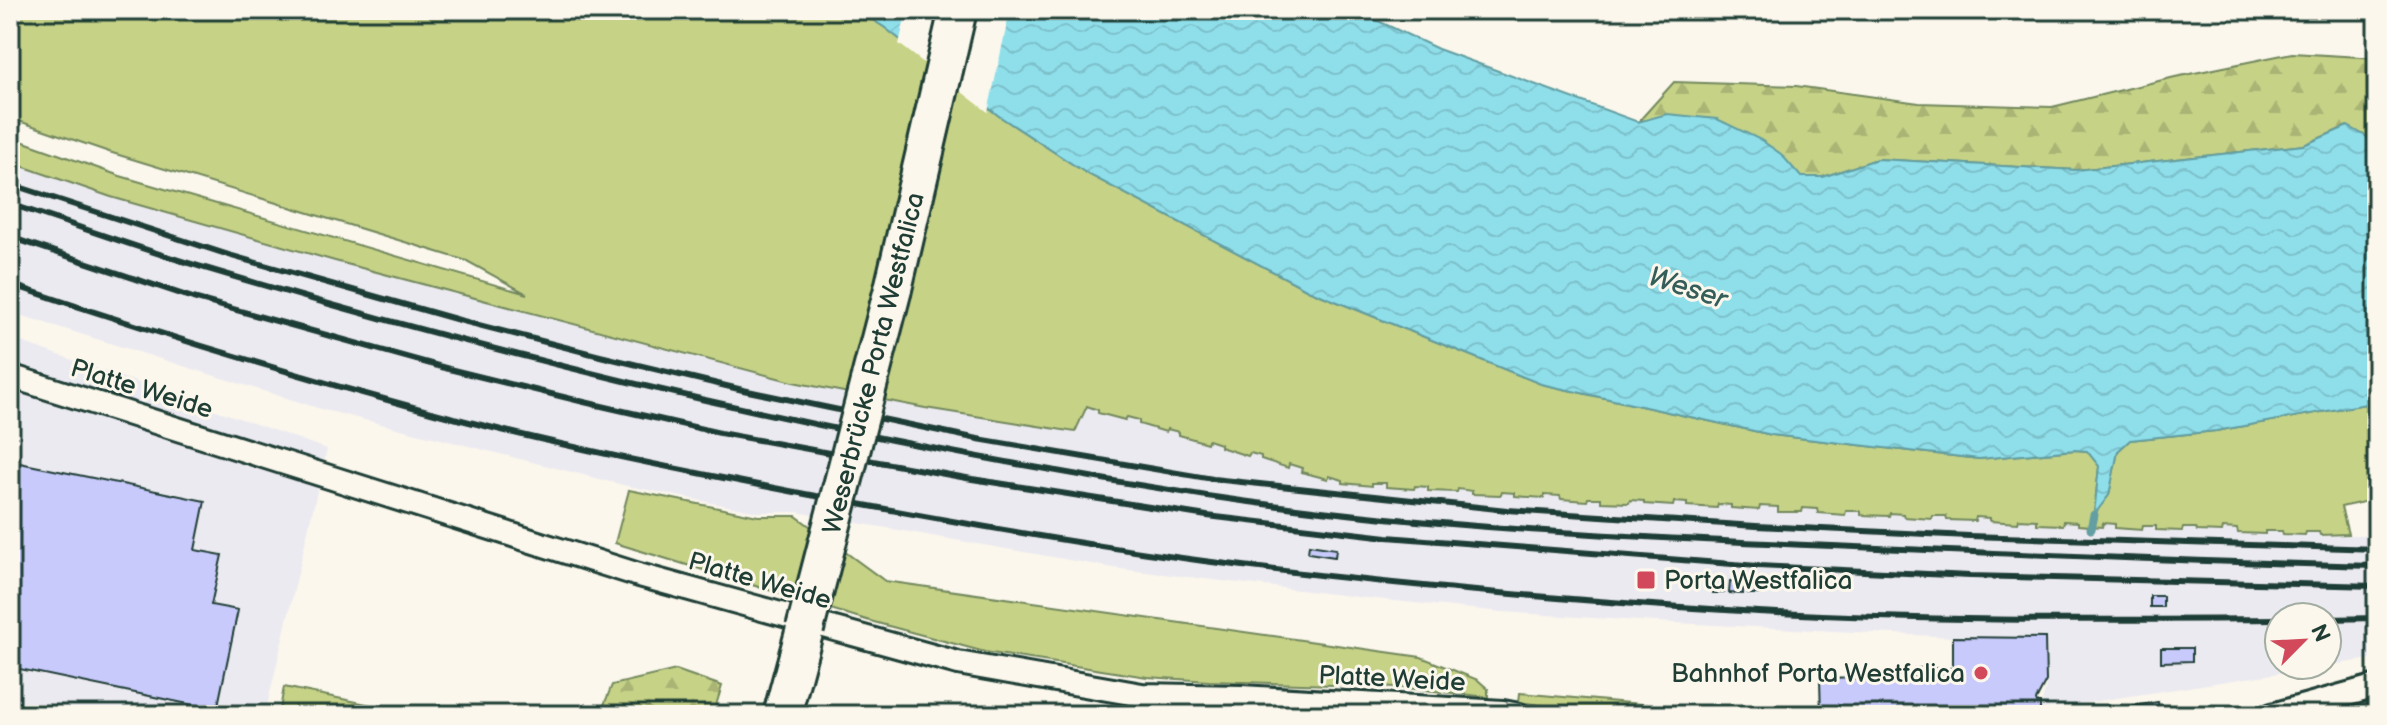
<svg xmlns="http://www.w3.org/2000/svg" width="2387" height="725" font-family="'Balsamiq Sans',sans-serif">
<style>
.built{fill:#eceaf1;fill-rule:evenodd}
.grass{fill:#c6d286;stroke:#72885d;stroke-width:2}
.forest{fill:url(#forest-firs);stroke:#72885d;stroke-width:2}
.water{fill:url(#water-waves);stroke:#629ea2;stroke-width:2}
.pier{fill:#fbf7ec}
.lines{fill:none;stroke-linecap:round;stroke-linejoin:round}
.stream{stroke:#629ea2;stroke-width:9}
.building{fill:#c9cafc;stroke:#1f3d34;stroke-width:2}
.minor-casing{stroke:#1f3d34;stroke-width:28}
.primary-casing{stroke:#1f3d34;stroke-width:42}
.minor{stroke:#fbf7ec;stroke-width:22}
.primary{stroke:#fbf7ec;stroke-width:36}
.rail{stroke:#1f3d34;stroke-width:6}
.primary-bridge-casing{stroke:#1f3d34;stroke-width:42;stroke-linecap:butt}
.primary-bridge{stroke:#fbf7ec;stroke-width:36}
.poi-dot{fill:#d1495b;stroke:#fbf7ec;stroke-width:3}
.labels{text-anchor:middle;stroke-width:6;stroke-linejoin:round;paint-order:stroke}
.street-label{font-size:26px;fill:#1f3d34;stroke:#fbf7ec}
.poi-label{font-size:26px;fill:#1f3d34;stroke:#fbf7ec;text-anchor:start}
.water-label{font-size:28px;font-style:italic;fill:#355d59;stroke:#fbf7ec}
</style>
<defs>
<pattern id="forest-firs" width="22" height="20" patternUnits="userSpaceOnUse" patternTransform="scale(2)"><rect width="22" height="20" fill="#c6d286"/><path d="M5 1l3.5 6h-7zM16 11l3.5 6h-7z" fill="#aab574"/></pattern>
<pattern id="water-waves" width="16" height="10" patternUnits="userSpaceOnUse" patternTransform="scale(2)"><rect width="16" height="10" fill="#8fdfeb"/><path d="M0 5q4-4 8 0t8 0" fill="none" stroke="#7bc0ca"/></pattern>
</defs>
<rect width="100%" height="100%" fill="#fbf7ec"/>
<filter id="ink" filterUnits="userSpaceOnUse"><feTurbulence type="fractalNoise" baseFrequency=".0125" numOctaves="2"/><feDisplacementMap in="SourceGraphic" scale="16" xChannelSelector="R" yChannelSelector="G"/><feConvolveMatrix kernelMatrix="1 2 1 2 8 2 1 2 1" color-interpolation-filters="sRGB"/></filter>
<g filter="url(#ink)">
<path class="built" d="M10 162 111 197 335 261 793 382 925 408 1075 431 1086 406 1125 420 1126 417 1139 421V424L1166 431 1167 429 1179 432V434L1221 444 1220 447 1262 456 1261 459 1287 467 1289 464 1302 468V472L1327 479 1329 476 1344 480 1343 483H1386V487L1414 489 1415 486 1457 492 1458 489 1516 493V496L1601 498V501H1644L1645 504 1673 506V502L1687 503 1688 506 1717 508V504L1731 505V508L1759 510 1760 506 1779 507V512H1802L1803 508 1818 509V513L1845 515V511H1861L1862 515 1889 516 1890 513 1947 516V519L1990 518 1991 521 2017 523 2018 519 2037 520V523L2078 522V525L2102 526V523L2143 529V526L2197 528V530L2238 529V533L2264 534 2265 531 2305 535V532H2320V535H2377V658L2040 710 2047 681 2046 637H1953L1655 622 1501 612 1366 598 1120 569 796 512H757L623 485 321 409 10 312ZM2279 617H2327V665H2279Z
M10 338 327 449 265 715H10Z"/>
<path class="grass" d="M10 10H857L884 27 999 116 1086 173 1308 290 1541 384 1772 435 1979 459 2075 450 2087 451 2099 466 2094 513 2109 495 2118 451 2130 440 2216 431 2377 402V499L2341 507 2348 534 2320 535 2319 532H2306L2305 535 2283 534 2282 531H2265V534L2238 533 2237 529 2223 528 2222 532 2197 531 2196 528H2183L2182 531 2156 530V526H2143L2142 530 2115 528V524L2103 523 2102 527 2078 525V522L2064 521 2063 525 2037 524V520L2019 519 2018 523 1990 521V518L1976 517 1975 521 1947 520 1946 516H1933L1932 519 1904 517 1903 514 1890 513 1889 516 1861 515V511H1846L1845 515 1818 513 1817 509 1803 508 1802 512H1778V507L1760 506 1759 510 1731 508V505L1718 504 1717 508 1687 506V503L1674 502 1673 506 1644 504V501L1630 500 1629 503 1601 502V498H1588L1587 501 1561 499 1560 496 1544 495V498L1515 496V493L1502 492 1501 495 1472 494V491L1458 489 1457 492 1428 491V487L1415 486 1414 489 1386 487V483H1372V486L1343 483V480L1329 476 1328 479 1301 472 1302 468 1289 464 1288 468 1261 459V456L1250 453 1248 456 1220 447V444L1208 440 1207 443 1179 435V432L1167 429 1166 432 1139 424V420L1127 417 1125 420 1098 413V410L1087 406 1075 432 925 408 793 382 335 261 111 197 10 162V137L120 176 527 294 467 261 109 152 10 118Z
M629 490 758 516H796L885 581 1421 657 1478 680 1488 689V697L1397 687 1209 681 1147 677 985 652 870 621 615 543Z
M284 687 420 715H279Z
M1520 693 1662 706 1687 715H1608L1519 702Z"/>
<path class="forest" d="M2292 53 2377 58V147L2369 138 2347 126 2304 145 2076 170 1877 159 1823 177H1800L1793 169 1638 122 1674 82 1796 86 1919 103 2052 107 2175 77Z
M676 670 722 686 713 715H600L612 685Z"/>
<path class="water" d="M857 10H1355L1438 49 1638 122 1667 114 1717 119 1761 140 1781 154 1801 177H1823L1877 159 2076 170 2304 145 2348 126 2369 138 2377 147V402L2216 431 2130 440 2118 451 2109 495 2094 515 2099 466 2087 451 2075 450 1979 459 1772 435 1541 384 1308 290 1086 173 999 116 884 27Z"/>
<path class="pier" d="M907 10H1010L988 112 899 44Z"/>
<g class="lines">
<path class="stream" d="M2091 529 2094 515"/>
</g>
<path class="building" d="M10 461 205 501 195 550 222 555 211 605 238 610 217 710 10 667Z
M1309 545 1336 549 1335 557 1308 553Z
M1712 581H1725L1724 593H1713Z
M1730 581H1743V594L1729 593Z
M1749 582H1761V594H1748Z
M2150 596H2163V607H2150Z
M1953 637 2045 638 2046 681 2036 700 2037 703H2040V715H1806H1821L1820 679 1915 677V668H1953Z
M2161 648H2192V661L2161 662Z
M2158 702 2160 715H2107L2106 711Z"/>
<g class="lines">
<g class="minor-casing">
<path id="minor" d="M10 376 639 575 958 663 1142 695 1241 697 1503 712 1519 715
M2272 715 2377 686"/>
</g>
<g class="primary-casing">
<path id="primary" d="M893 289 958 10
M782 715 805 629"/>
</g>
<use href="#minor" class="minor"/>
<use href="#primary" class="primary"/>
<path class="rail" d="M10 184 232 256 459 320 600 356 743 390 978 439 1213 479 1507 510 1756 526 1969 536 2377 549
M10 204C75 225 140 249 205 268 533 366 868 444 1207 496 1414 527 1624 537 1833 546 2014 554 2196 562 2377 566
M10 237 193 298 449 369 584 402 720 433 972 479 1207 516 1387 537 1758 566 1970 576 2377 586
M10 284C149 331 290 374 431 412 554 445 680 470 805 494 937 519 1070 543 1204 561 1388 585 1573 601 1758 612 1931 622 2105 620 2279 619
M2327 619 2377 618"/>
<g class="primary-bridge-casing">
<path id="primary-bridge" d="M805 629 893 289"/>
</g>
<use href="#primary-bridge" class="primary-bridge"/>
</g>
</g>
<g class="poi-dot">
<rect x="1636" y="570" width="20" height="20" rx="4"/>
<circle cx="1981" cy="673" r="8"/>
</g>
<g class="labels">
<g class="street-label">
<text transform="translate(873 363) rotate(-76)" y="9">Weserbrücke Porta Westfalica</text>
<text transform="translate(142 388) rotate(17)" y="9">Platte Weide</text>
<text transform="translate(760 580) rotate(16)" y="9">Platte Weide</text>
<text transform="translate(1392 678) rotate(3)" y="9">Platte Weide</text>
</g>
<g class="poi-label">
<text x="1664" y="589">Porta Westfalica</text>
<text x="1965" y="682" text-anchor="end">Bahnhof Porta Westfalica</text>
</g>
<g class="water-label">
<text transform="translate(1688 287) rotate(18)" y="10">Weser</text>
</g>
</g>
<rect width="2387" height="725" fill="none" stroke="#fbf7ec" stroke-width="40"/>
<rect x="20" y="20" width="2347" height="685" fill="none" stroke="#1f3d34" stroke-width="3" filter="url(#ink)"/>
<g transform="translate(2303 641) rotate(66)"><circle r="38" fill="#fbf7ec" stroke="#a3ada2" stroke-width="2"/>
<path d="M0-6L14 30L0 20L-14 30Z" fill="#d1495b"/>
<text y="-12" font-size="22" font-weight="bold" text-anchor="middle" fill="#1f3d34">N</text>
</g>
</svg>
